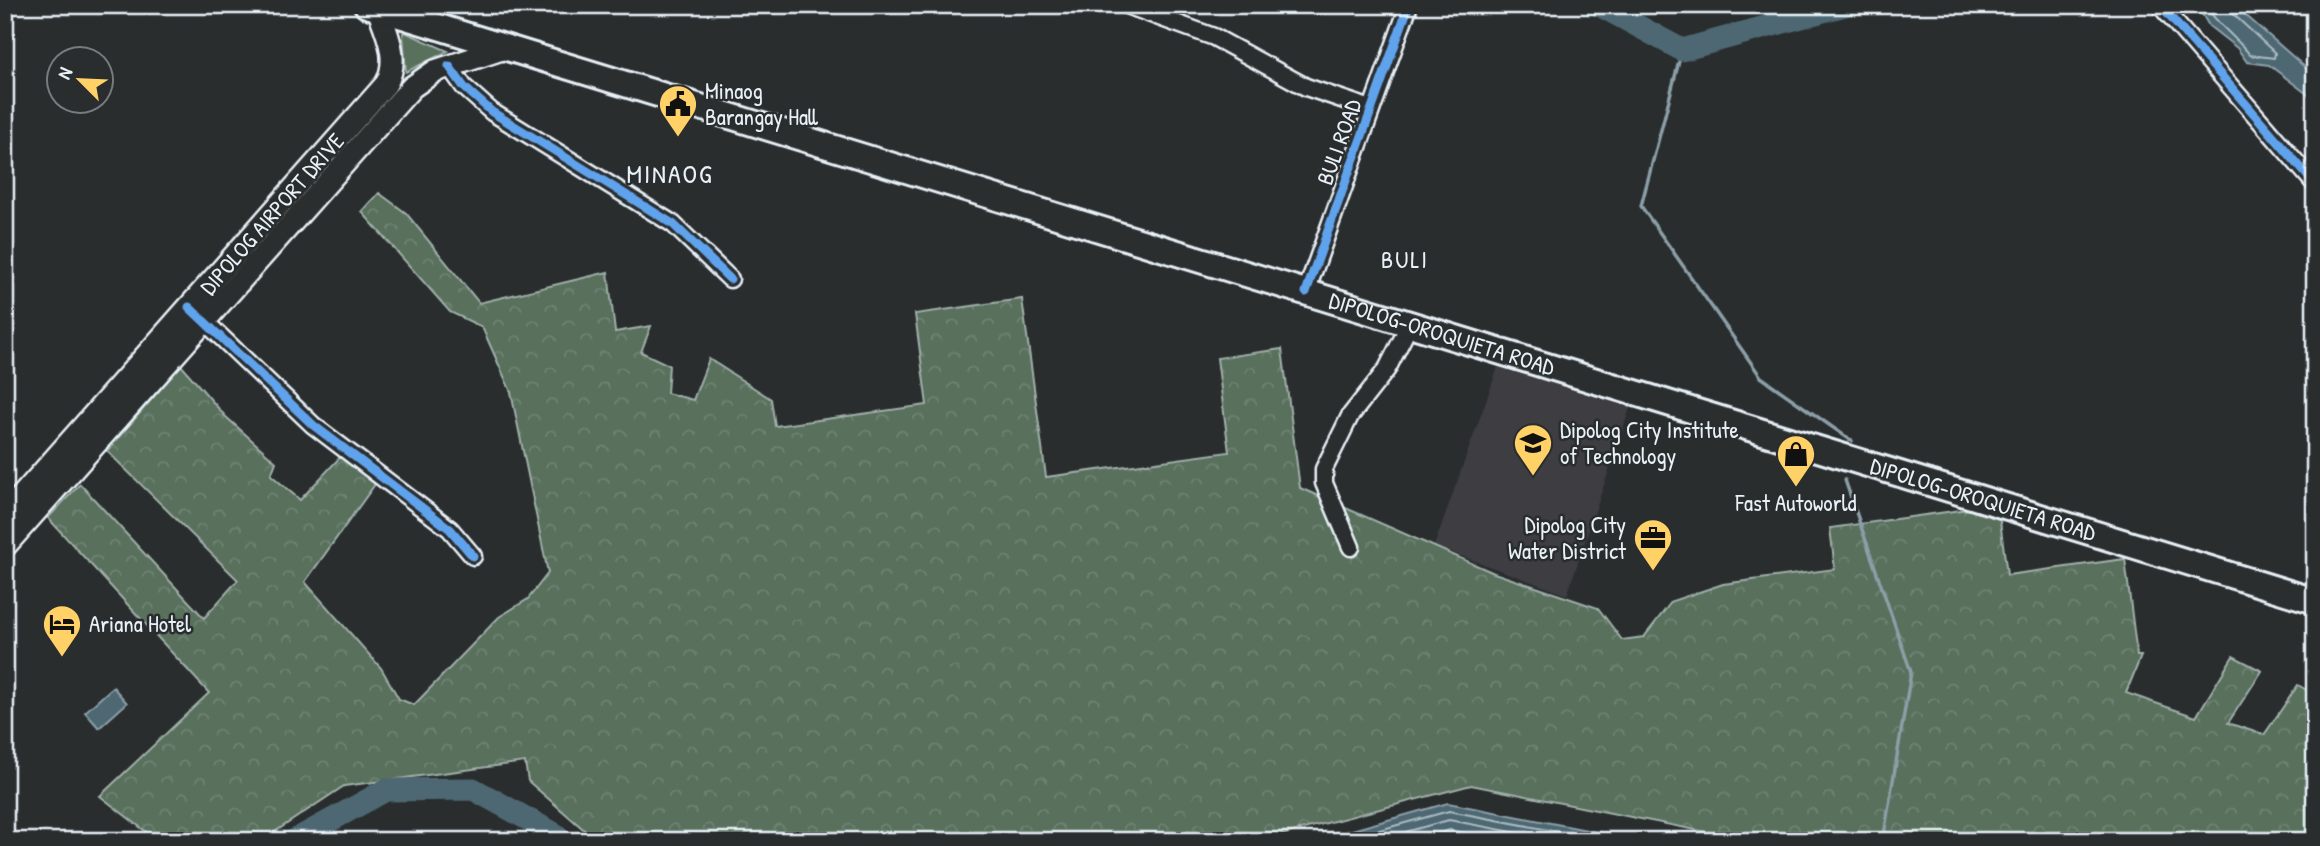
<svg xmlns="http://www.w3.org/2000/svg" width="2320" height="846" font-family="'Patrick Hand',sans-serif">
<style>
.built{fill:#3c3c42}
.green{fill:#586f5c;stroke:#a0b0aa;stroke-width:2}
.forest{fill:url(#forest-crowns);stroke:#a0b0aa;stroke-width:2}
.water{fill:#4e6872;stroke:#8c9fa8;stroke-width:2}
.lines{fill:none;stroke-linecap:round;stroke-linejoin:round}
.shore{stroke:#aabac2;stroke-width:2}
.stream{stroke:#8c9fa8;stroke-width:3.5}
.river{stroke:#4e6872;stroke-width:23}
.minor-casing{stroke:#e8f1f8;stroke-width:21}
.major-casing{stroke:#e8f1f8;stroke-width:26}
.highway-casing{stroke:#e8f1f8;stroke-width:30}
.minor{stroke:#2a2d2e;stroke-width:16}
.major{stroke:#2a2d2e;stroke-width:21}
.highway{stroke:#2a2d2e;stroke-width:24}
.cycleway-casing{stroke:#2a2d2e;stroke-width:13}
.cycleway{stroke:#60a3ed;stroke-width:9}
.labels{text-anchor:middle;stroke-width:5;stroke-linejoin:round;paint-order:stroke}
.poi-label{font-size:23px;fill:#e8f1f8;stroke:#2a2d2e;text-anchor:start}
.street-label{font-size:23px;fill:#e8f1f8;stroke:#2a2d2e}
.neighbourhood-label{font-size:24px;letter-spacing:2px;fill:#e8f1f8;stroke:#2a2d2e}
.quarter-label{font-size:26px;letter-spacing:2px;fill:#e8f1f8;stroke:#2a2d2e}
</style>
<defs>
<pattern id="forest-crowns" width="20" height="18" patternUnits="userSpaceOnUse" patternTransform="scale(1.75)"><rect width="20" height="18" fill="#586f5c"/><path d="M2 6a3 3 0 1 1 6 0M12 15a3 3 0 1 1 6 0" fill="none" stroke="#708474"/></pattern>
</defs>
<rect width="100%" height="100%" fill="#2a2d2e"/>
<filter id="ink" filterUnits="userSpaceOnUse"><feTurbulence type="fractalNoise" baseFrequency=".0143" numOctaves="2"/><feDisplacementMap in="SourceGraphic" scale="14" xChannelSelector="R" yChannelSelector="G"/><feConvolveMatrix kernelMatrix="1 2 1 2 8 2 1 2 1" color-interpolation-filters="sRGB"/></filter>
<g filter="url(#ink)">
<path class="built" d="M1498 367 1630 408 1567 595 1434 546Z"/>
<path class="green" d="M403 33 405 32 448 51 406 72Z"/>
<path class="forest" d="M379 193 406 213 479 303 608 272 615 332 651 326 641 352 669 365 667 393 693 400 709 359 771 399 775 426 927 405 915 314 1022 299 1046 477 1229 452 1217 358 1282 349 1300 488 1494 573 1598 608 1622 640 1644 637 1672 601 1723 584 1835 569 1830 528 1998 505 2007 575 2125 559 2137 656H2141L2126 693 2196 717 2233 656 2262 671 2228 723 2264 735 2298 685 2315 695V841H1751L1471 785 1258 841H597L528 781 525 762 344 786 261 841H158L100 796 209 693 48 518 80 484 204 618 238 580 107 451 181 365 225 416 276 462 271 475 300 500 343 454 378 480 305 582 381 668 399 699 414 705 499 617 528 599 548 573 511 392 482 327 450 312 362 212Z"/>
<path class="water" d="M2197 5H2234L2315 76V100L2269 65 2247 62 2237 48 2209 26Z
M113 687 127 703 99 728 85 712Z
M1448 803 1644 841H1313Z"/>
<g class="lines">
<path class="shore" d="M2205 5C2217 25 2236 37 2250 55L2274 58 2275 53 2232 13 2229 5
M1339 841 1449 811 1607 841
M1372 841 1449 820 1560 841
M1412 841 1450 830 1504 841"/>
<path class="stream" d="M1682 50 1641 206 1761 377 1852 441
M1845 480 1911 672 1883 841"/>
<path class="river" d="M1599 5 1682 50 1845 5
M293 841 386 790 473 789 555 834 562 841"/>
<g class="minor-casing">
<path id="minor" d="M1126 5 1214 37 1306 87 1371 109
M2160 5 2315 184
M449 66 464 87 492 112 673 224 730 279
M1306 292 1409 5
M196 313 313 425 450 529 473 556
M1351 547 1324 483V469L1350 416 1387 369 1410 324"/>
</g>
<g class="major-casing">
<path id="major" d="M5 515 386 84C400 60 387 33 378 9
M5 546 412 87 435 71 505 48"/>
</g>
<g class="highway-casing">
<g id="highway">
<path id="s1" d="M367 5 2315 601"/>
</g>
</g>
<use href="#minor" class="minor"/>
<use href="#major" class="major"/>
<use href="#highway" class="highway"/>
<g class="cycleway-casing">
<path id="cycleway" d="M2160 5 2315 184
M449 66 464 87 492 112 673 224 730 279
M1306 292 1409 5
M189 307 313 425 450 529 473 556"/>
</g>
<use href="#cycleway" class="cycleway"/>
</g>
</g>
<defs>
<g id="civic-pin" transform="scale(2.0125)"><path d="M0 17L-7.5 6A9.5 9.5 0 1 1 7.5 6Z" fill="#ffd166" stroke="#2a2d2e"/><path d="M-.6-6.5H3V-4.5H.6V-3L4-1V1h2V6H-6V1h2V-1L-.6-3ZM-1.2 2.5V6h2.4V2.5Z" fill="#111"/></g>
<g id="university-pin" transform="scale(2.0125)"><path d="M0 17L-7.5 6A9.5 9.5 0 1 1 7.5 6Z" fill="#ffd166" stroke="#2a2d2e"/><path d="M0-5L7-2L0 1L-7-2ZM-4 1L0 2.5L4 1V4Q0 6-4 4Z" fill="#111"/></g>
<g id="shop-pin" transform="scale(2.0125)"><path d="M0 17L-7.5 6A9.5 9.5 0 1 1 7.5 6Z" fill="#ffd166" stroke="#2a2d2e"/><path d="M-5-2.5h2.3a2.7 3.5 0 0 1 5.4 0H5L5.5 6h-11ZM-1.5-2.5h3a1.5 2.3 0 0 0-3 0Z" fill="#111"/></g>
<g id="office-pin" transform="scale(2.0125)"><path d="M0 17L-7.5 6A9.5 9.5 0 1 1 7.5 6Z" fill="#ffd166" stroke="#2a2d2e"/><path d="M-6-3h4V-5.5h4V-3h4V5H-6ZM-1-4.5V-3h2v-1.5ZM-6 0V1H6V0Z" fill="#111"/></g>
<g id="hotel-pin" transform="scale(2.0125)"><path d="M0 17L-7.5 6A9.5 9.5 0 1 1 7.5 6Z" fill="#ffd166" stroke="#2a2d2e"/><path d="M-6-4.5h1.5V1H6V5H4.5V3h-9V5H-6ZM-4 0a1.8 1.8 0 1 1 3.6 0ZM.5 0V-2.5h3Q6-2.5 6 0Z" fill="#111"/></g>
</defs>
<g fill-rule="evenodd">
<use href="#civic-pin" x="678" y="104"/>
<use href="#university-pin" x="1533" y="443"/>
<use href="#shop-pin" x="1796" y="454"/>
<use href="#office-pin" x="1653" y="538"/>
<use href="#hotel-pin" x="62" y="624"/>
</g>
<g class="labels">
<g class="poi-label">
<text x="705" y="99">Minaog<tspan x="705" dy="26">Barangay Hall</tspan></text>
<text x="1560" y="438">Dipolog City Institute<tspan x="1560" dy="26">of Technology</tspan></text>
<text x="1796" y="511" text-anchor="middle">Fast Autoworld</text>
<text x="1626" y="533" text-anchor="end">Dipolog City<tspan x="1626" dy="26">Water District</tspan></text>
<text x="89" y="632">Ariana Hotel</text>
</g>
<g class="street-label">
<text transform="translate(1339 142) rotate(-70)" y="8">BULI ROAD</text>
<text transform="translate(272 214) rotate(-49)" y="8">DIPOLOG AIRPORT DRIVE</text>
<text dy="8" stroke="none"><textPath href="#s1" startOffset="1124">DIPOLOG-OROQUIETA ROAD</textPath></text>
<text dy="8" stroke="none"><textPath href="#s1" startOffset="1690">DIPOLOG-OROQUIETA ROAD</textPath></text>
</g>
<g class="neighbourhood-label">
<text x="1405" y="268">BULI</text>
</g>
<g class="quarter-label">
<text x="670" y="183">MINAOG</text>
</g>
</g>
<rect width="2320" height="846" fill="none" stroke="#2a2d2e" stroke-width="28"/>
<rect x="14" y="14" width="2292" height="818" fill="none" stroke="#e8f1f8" stroke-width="2.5" filter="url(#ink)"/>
<g transform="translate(80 80) rotate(294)"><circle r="33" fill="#2a2d2e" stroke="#767b7f" stroke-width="2"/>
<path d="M0-5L12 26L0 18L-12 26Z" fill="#ffd166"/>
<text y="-10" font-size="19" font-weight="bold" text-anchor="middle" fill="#e8f1f8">N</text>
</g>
</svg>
